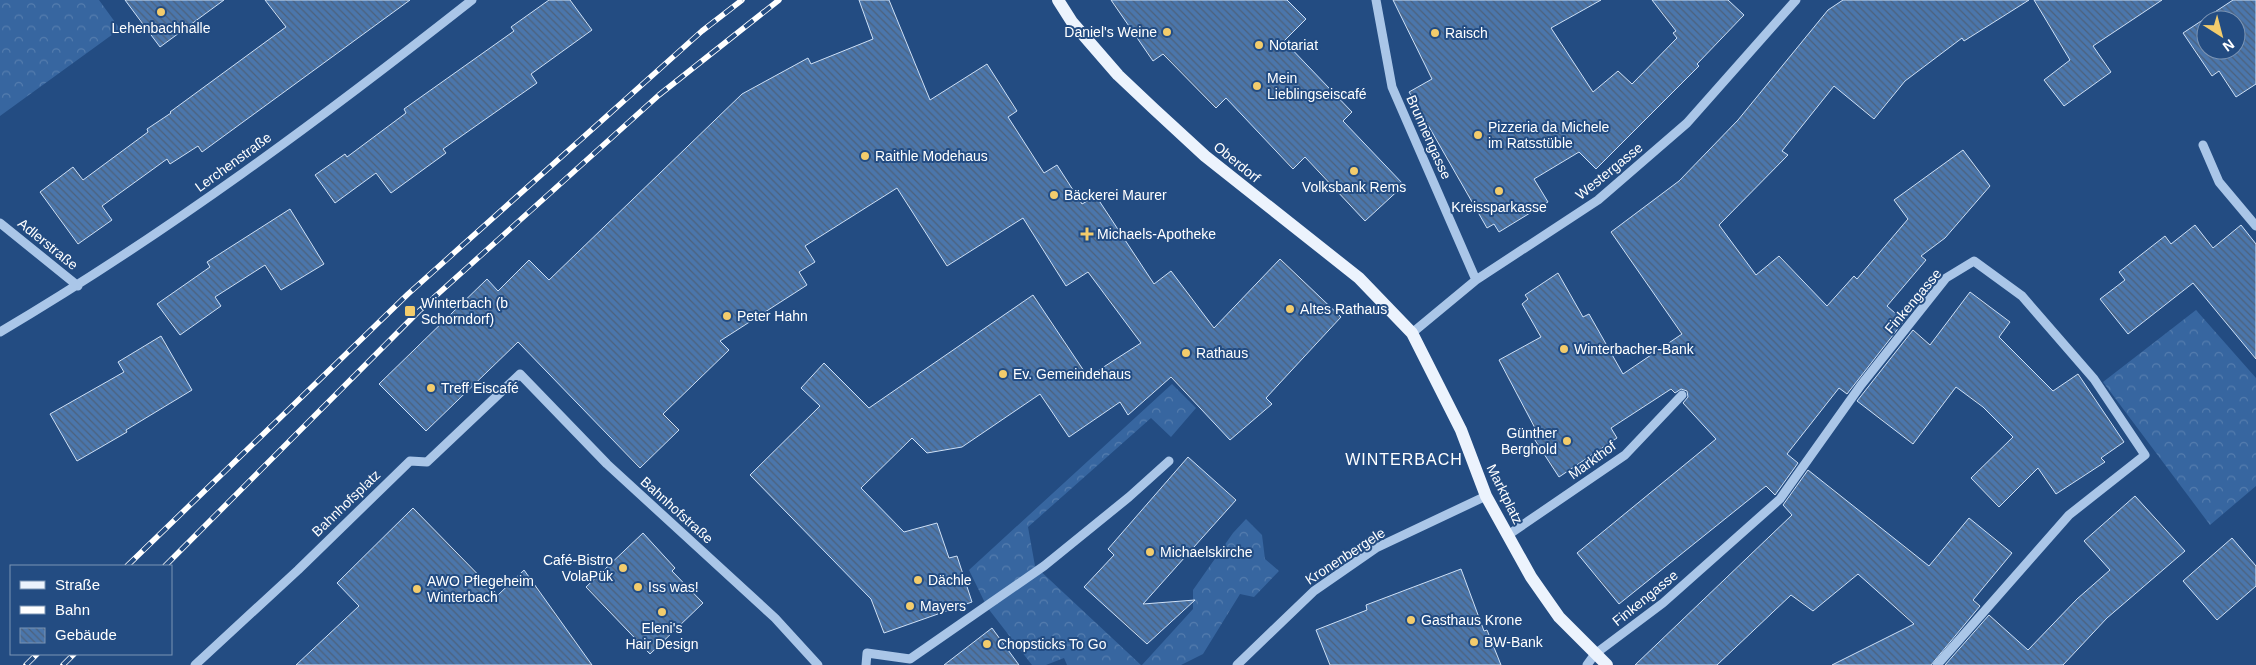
<svg xmlns="http://www.w3.org/2000/svg" width="2256" height="665" font-family="Arial,sans-serif">
<style>
.forest{fill:url(#forest-crowns)}
.building{fill:url(#building-back-hatch);stroke:#cee0f6;fill-rule:evenodd}
.lines{fill:none;stroke-linecap:round;stroke-linejoin:round}
.minor{stroke:#aac6e8;stroke-width:9}
.major{stroke:#ecf3fd;stroke-width:12}
.rail-casing{stroke:#fff;stroke-width:5.5}
.rail{stroke:#234c82;stroke-width:4;stroke-dasharray:11;stroke-linecap:butt}
.poi-dot{fill:#f3cc6c;stroke:#234c82;stroke-width:2}
.labels{text-anchor:middle;stroke-width:4;stroke-linejoin:round;paint-order:stroke}
.poi-label{font-size:14px;fill:#fff;stroke:#234c82;text-anchor:start}
.street-label{font-size:14px;fill:#fff;stroke:#234c82}
.quarter-label{font-size:16px;letter-spacing:1px;fill:#fff;stroke:#234c82}
</style>
<defs>
<pattern id="forest-crowns" width="20" height="18" patternUnits="userSpaceOnUse" patternTransform="scale(1.25)"><rect width="20" height="18" fill="#3766a0"/><path d="M2 6a3 3 0 1 1 6 0M12 15a3 3 0 1 1 6 0" fill="none" stroke="#557dae"/></pattern>
<pattern id="building-back-hatch" width="6" height="6" patternUnits="userSpaceOnUse" patternTransform="scale(1.25)"><rect width="6" height="6" fill="#4b76ab"/><path d="M-1 5l2 2M0 0l6 6M5-1l2 2" fill="none" stroke="#4c617c"/></pattern>
</defs>
<rect width="100%" height="100%" fill="#234c82"/>
<path class="forest" d="M0 0H99L120 29 0 116Z
M2196 310 2256 378V486L2210 525 2103 382Z
M1172 384 1196 408 1171 437 1151 418 1028 527 1035 566 1141 665H1067L1064 658 1046 665H1032L987 607 969 570Z
M1246 519 1262 535 1265 559 1279 571 1254 597 1240 594 1203 654 1181 665H1142L1193 609V590L1233 533Z"/>
<path class="building" d="M125 0H224L160 47Z
M265 0H410L202 152 198 146 170 164 167 159 102 206 112 220 78 244 40 192 73 167 83 180 148 132 147 129 171 113 170 112 286 27Z
M549 0H570L592 30 531 74 537 83 443 149 446 153 391 193 376 173 335 203 315 175 345 154 347 157 406 113 404 109 514 31 511 27Z
M859 0H889L930 100 987 64 1017 111 1008 117 1044 173 1057 165 1082 204 1096 196 1154 284 1171 271 1214 328 1280 259 1341 317 1266 398 1272 404 1230 440 1171 377 1128 415 1120 402 1069 437 1040 394 962 447 927 453 912 438 861 488 904 532 937 523 949 558 957 556 972 602 884 633 871 599 750 475 820 406 801 388 824 363 869 408 1033 295 1088 377 1141 343 1088 272 1066 286 1023 218 947 266 897 188 805 246 815 262 799 272 807 285 720 341 729 350 663 414 679 430 640 468 518 342 426 431 379 384 487 279 498 291 529 260 549 280 742 94 808 58 811 64 873 39Z
M1111 0H1287L1306 19 1284 41 1352 112 1343 121 1404 185 1365 221 1305 157 1293 169 1226 98 1216 108 1163 54 1153 61Z
M1393 0H1601L1551 28 1593 92 1618 71 1632 84 1677 38 1673 33 1676 31 1652 0H1728L1744 15 1697 64 1699 66 1596 169 1579 152 1534 179 1548 202 1499 232 1494 224 1487 228 1409 92 1432 79Z
M1843 0H2029L1964 41 1962 38 1905 81 1874 119 1834 86 1782 151 1788 155 1719 225 1756 275 1779 256 1827 306 1854 276 1857 279 1908 219 1894 200 1963 150 1990 186 1945 238 1921 256 1926 260 1887 306 1904 321 1847 394 1839 388 1787 454 1798 463 1775 495 1766 486 1619 604 1577 553 1716 439 1683 403 1688 397 1687 391 1681 389 1675 393 1671 389 1611 428 1617 438 1559 477 1531 434 1536 430 1499 360 1541 337 1522 304 1528 299 1525 295 1558 273 1583 317 1589 314 1623 374 1682 334 1611 232 1679 181 1738 120 1828 10Z
M2034 0H2162L2093 46 2111 72 2064 106 2044 80 2070 60Z
M2233 0H2256V84L2236 97 2219 71 2212 76 2183 33ZM2206 20H2236V50H2206Z
M290 209 324 264 281 290 265 265 215 297 221 306 180 335 157 304 210 267 207 262Z
M2195 225 2213 248 2241 225 2256 244V359L2193 283 2128 334 2100 299 2125 280 2119 272 2165 236 2171 244Z
M1970 292 2010 322 1999 337 2053 391 2078 374 2124 442 2101 458 2105 462 2056 494 2038 468 1999 507 1971 478 2013 437 1983 407 1956 387 1913 444 1857 401 1913 330 1930 345Z
M161 336 192 390 126 430 127 432 77 461 50 414 124 372 118 362Z
M1188 457 1236 500 1143 604 1195 600 1147 644 1084 587 1114 555 1108 549Z
M1808 470 1929 566 1969 518 2012 553 1973 600 1980 606 1931 665H1832L1914 624 1858 574 1813 611 1791 595 1717 665H1635L1792 515 1783 505Z
M2135 496 2185 551 2107 618 2063 665H1945L1989 615 2028 650 2077 599 2110 570 2084 541Z
M413 508 498 595 524 570 592 665H296L359 606 337 583Z
M643 533 675 568 672 571 703 603 650 654 586 587Z
M2232 538 2256 566V586L2217 620 2183 581Z
M1461 569 1484 631 1487 630 1501 665H1330L1316 630 1367 610 1366 605Z
M992 628 1019 665H944Z"/>
<g class="lines">
<path class="minor" d="M1376 0 1392 87 1476 280
M2203 145 2219 182 2256 226
M0 223 78 286
M0 332C166 234 321 119 472 0
M1412 333 1476 280 1598 200 1687 123 1796 0
M1508 535 1625 455 1682 395
M195 665 298 570 410 461 427 462 520 374 607 464 775 618 818 665
M866 665 867 653 910 659 1044 566 1129 497 1169 461
M1237 665 1314 591 1376 548 1486 496
M1587 665 1595 654 1663 603 1780 499 1861 385 1946 278 1974 261 2022 296 2094 379 2145 455 2069 515 1937 665"/>
<path class="major" d="M1058 0 1072 22 1118 75 1154 109 1205 156 1359 278 1412 333 1461 430 1486 496 1531 577 1559 617 1607 665"/>
<g class="rail-casing">
<path id="rail" d="M127 566 408 294 702 31 742 0
M165 566 419 311 659 95 779 0
M26 665 37 654
M63 665 74 654"/>
</g>
<use href="#rail" class="rail"/>
</g>
<g class="poi-dot">
<circle cx="161" cy="12" r="5"/>
<circle cx="1167" cy="32" r="5"/>
<circle cx="1435" cy="33" r="5"/>
<circle cx="1259" cy="45" r="5"/>
<circle cx="1257" cy="86" r="5"/>
<circle cx="1478" cy="135" r="5"/>
<circle cx="865" cy="156" r="5"/>
<circle cx="1354" cy="171" r="5"/>
<circle cx="1499" cy="191" r="5"/>
<circle cx="1054" cy="195" r="5"/>
<path d="M1084.5 226.5h5v5h5v5h-5v5h-5v-5h-5v-5h5z"/>
<circle cx="1290" cy="309" r="5"/>
<rect x="404" y="305" width="12" height="12" rx="2.5"/>
<circle cx="727" cy="316" r="5"/>
<circle cx="1564" cy="349" r="5"/>
<circle cx="1186" cy="353" r="5"/>
<circle cx="1003" cy="374" r="5"/>
<circle cx="431" cy="388" r="5"/>
<circle cx="1567" cy="441" r="5"/>
<circle cx="1150" cy="552" r="5"/>
<circle cx="623" cy="568" r="5"/>
<circle cx="918" cy="580" r="5"/>
<circle cx="638" cy="587" r="5"/>
<circle cx="417" cy="589" r="5"/>
<circle cx="910" cy="606" r="5"/>
<circle cx="662" cy="612" r="5"/>
<circle cx="1411" cy="620" r="5"/>
<circle cx="1474" cy="642" r="5"/>
<circle cx="987" cy="644" r="5"/>
</g>
<g class="labels">
<g class="poi-label">
<text x="161" y="33" text-anchor="middle">Lehenbachhalle</text>
<text x="1157" y="37" text-anchor="end">Daniel's Weine</text>
<text x="1445" y="38">Raisch</text>
<text x="1269" y="50">Notariat</text>
<text x="1267" y="83">Mein<tspan x="1267" dy="16">Lieblingseiscafé</tspan></text>
<text x="1488" y="132">Pizzeria da Michele<tspan x="1488" dy="16">im Ratsstüble</tspan></text>
<text x="875" y="161">Raithle Modehaus</text>
<text x="1354" y="192" text-anchor="middle">Volksbank Rems</text>
<text x="1064" y="200">Bäckerei Maurer</text>
<text x="1499" y="212" text-anchor="middle">Kreissparkasse</text>
<text x="1097" y="239">Michaels-Apotheke</text>
<text x="421" y="308">Winterbach (b<tspan x="421" dy="16">Schorndorf)</tspan></text>
<text x="1300" y="314">Altes Rathaus</text>
<text x="737" y="321">Peter Hahn</text>
<text x="1574" y="354">Winterbacher-Bank</text>
<text x="1196" y="358">Rathaus</text>
<text x="1013" y="379">Ev. Gemeindehaus</text>
<text x="441" y="393">Treff Eiscafé</text>
<text x="1557" y="438" text-anchor="end">Günther<tspan x="1557" dy="16">Berghold</tspan></text>
<text x="1160" y="557">Michaelskirche</text>
<text x="613" y="565" text-anchor="end">Café-Bistro<tspan x="613" dy="16">VolaPük</tspan></text>
<text x="928" y="585">Dächle</text>
<text x="427" y="586">AWO Pflegeheim<tspan x="427" dy="16">Winterbach</tspan></text>
<text x="648" y="592">Iss was!</text>
<text x="920" y="611">Mayers</text>
<text x="1421" y="625">Gasthaus Krone</text>
<text x="662" y="633" text-anchor="middle">Eleni's<tspan x="662" dy="16">Hair Design</tspan></text>
<text x="1484" y="647">BW-Bank</text>
<text x="997" y="649">Chopsticks To Go</text>
</g>
<g class="street-label">
<text transform="translate(1429 137) rotate(66)" y="5">Brunnengasse</text>
<text transform="translate(233 162) rotate(-36)" y="5">Lerchenstraße</text>
<text transform="translate(1237 162) rotate(39)" y="5">Oberdorf</text>
<text transform="translate(1609 171) rotate(-39)" y="5">Westergasse</text>
<text transform="translate(48 244) rotate(39)" y="5">Adlerstraße</text>
<text transform="translate(1913 301) rotate(-50)" y="5">Finkengasse</text>
<text transform="translate(1592 460) rotate(-36)" y="5">Markthof</text>
<text transform="translate(1505 494) rotate(64)" y="5">Marktplatz</text>
<text transform="translate(346 503) rotate(-44)" y="5">Bahnhofsplatz</text>
<text transform="translate(677 510) rotate(42)" y="5">Bahnhofstraße</text>
<text transform="translate(1345 556) rotate(-33)" y="5">Kronenbergele</text>
<text transform="translate(1645 598) rotate(-39)" y="5">Finkengasse</text>
</g>
<g class="quarter-label">
<text x="1404" y="465">WINTERBACH</text>
</g>
</g>
<rect x="10" y="565" width="162" height="90" fill="#234c82" stroke="#7b94b4"/>
<rect x="20" y="581" width="25" height="8" fill="#ecf3fd" stroke="#7b94b4"/>
<text x="55" y="590" font-size="15" fill="#ffffff">Straße</text>
<rect x="20" y="606" width="25" height="8" fill="#ffffff" stroke="#7b94b4"/>
<text x="55" y="615" font-size="15" fill="#ffffff">Bahn</text>
<rect x="20" y="628" width="25" height="15" fill="url(#building-back-hatch)" stroke="#7b94b4"/>
<text x="55" y="640" font-size="15" fill="#ffffff">Gebäude</text>
<g transform="translate(2221 35) rotate(144)"><circle r="24" fill="#234c82" stroke="#7b94b4"/>
<path d="M0-4L9 19L0 12L-9 19Z" fill="#f3cc6c"/>
<text y="-8" font-size="14" font-weight="bold" text-anchor="middle" fill="#ffffff">N</text>
</g>
</svg>
